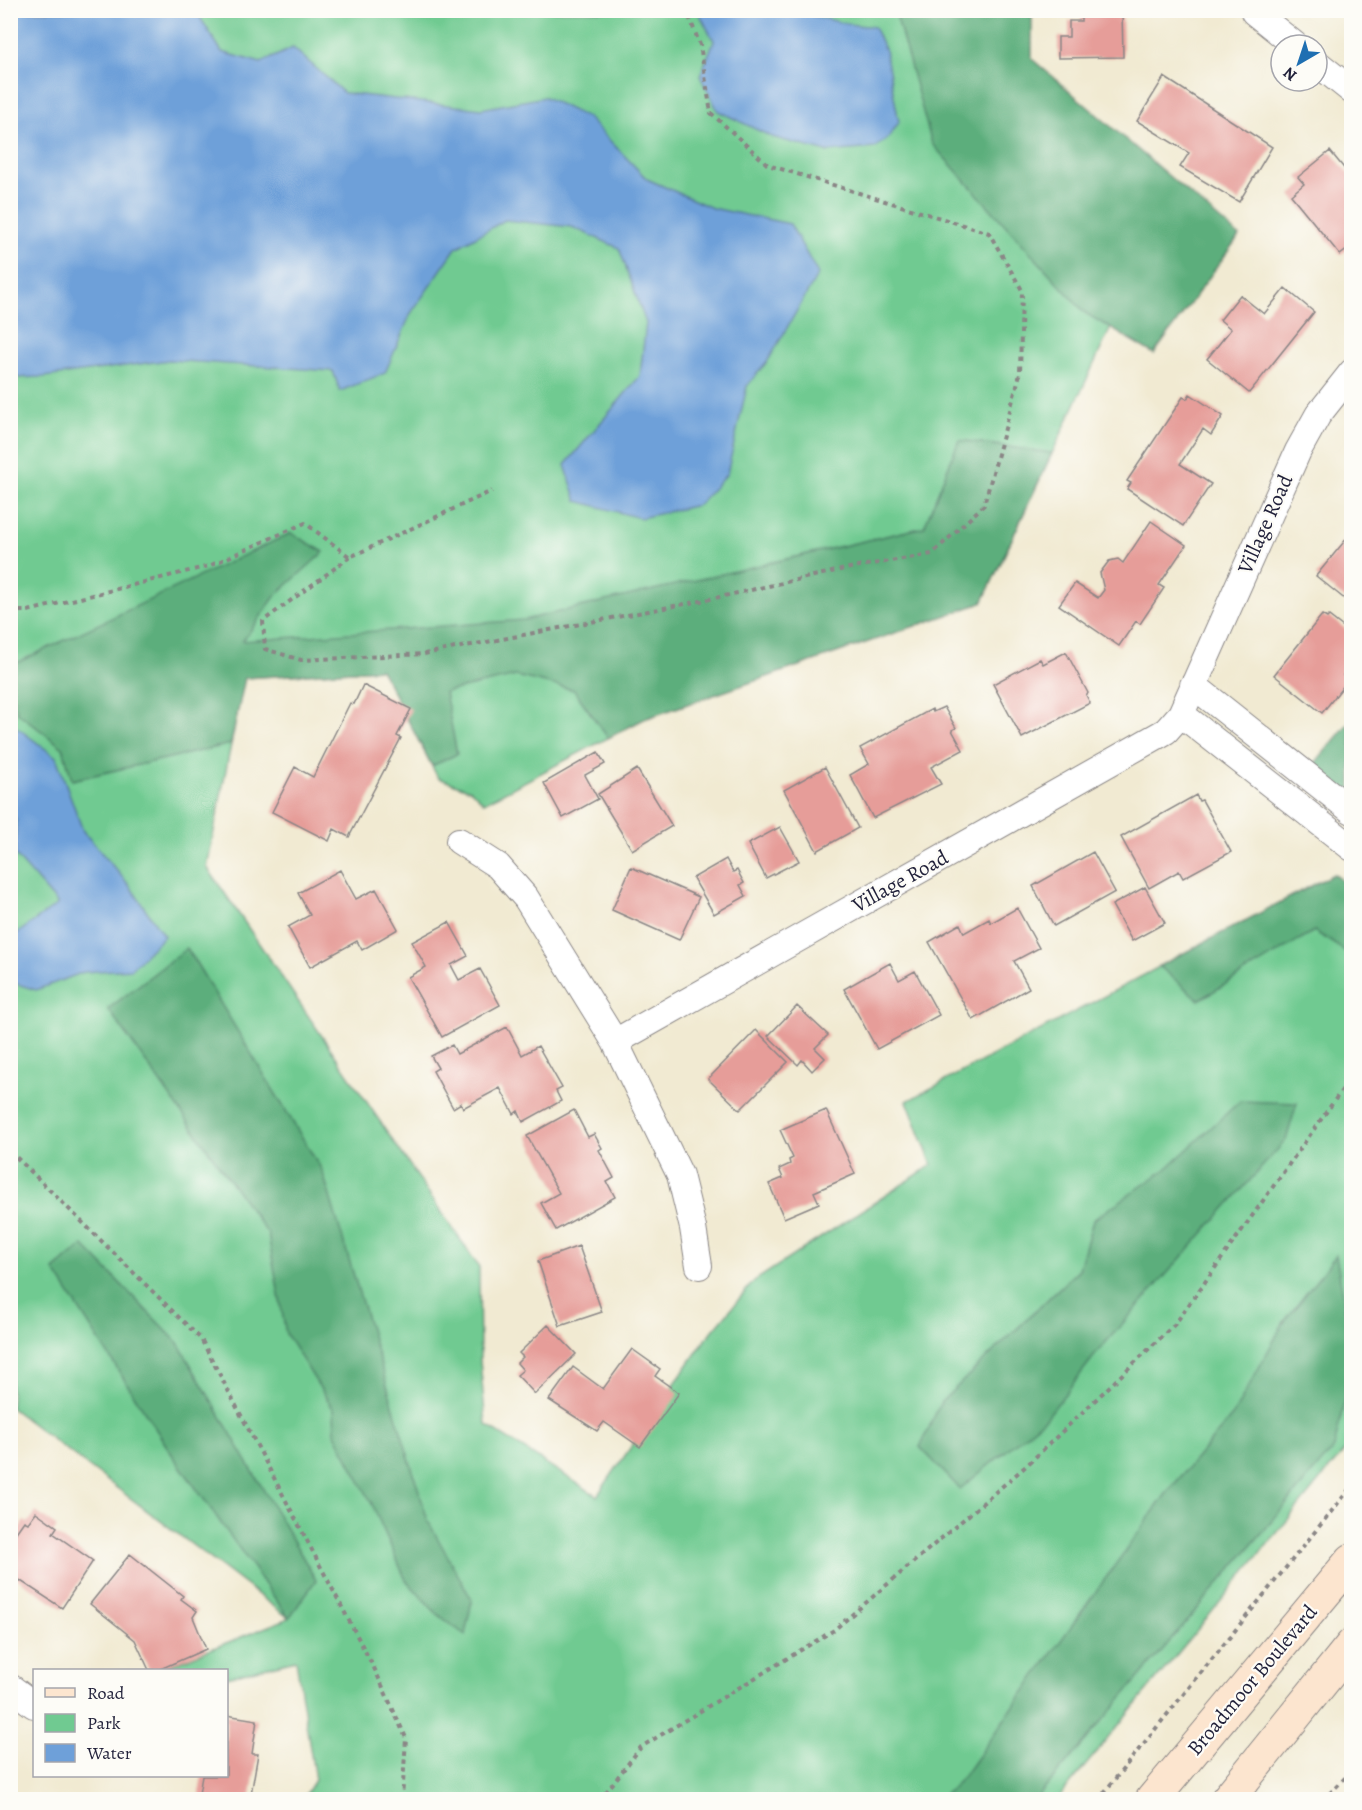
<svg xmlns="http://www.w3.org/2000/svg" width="1362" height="1810" font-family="Alegreya,serif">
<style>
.green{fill:#70ca91;stroke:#497666;stroke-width:1.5}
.forest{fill:#5cae7b;stroke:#3f685b;stroke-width:1.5}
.water{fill:#6ea0d9;stroke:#48618a;stroke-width:1.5}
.building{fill:#e69d99}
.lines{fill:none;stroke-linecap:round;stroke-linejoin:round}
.street-casing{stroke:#8a8686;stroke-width:28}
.secondary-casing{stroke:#8a8686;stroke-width:35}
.path{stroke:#8a8686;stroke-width:4;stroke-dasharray:4.5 4.5;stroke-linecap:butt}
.street{stroke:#fff;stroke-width:26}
.secondary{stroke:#fce5cf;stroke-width:33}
.labels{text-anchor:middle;stroke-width:4.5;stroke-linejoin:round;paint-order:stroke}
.street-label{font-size:21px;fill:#22223b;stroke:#fdfcf7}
</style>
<rect width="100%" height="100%" fill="#fdfcf7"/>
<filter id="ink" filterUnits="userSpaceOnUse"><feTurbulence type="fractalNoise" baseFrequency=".0167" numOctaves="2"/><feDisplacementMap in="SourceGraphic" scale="12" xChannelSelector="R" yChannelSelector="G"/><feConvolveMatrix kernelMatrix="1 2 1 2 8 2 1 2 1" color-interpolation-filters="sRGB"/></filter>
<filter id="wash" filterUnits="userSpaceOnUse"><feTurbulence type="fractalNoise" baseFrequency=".008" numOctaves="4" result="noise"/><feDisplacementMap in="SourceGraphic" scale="24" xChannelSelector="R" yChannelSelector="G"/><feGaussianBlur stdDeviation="1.35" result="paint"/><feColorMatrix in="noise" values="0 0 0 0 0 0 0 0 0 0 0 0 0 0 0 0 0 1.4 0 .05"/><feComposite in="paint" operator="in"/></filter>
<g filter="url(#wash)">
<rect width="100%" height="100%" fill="#f1ead2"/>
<path class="green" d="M10 11H1011L1013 62 1174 193 982 603 644 719 484 803 471 790 438 778 381 669 244 678 207 867 479 1267 480 1360 486 1425 597 1496 705 1340 754 1281 932 1165 907 1101 1334 874 1351 888V1443L1058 1799H303L315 1780 296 1660 227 1677 226 1670H158L289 1618 11 1408Z"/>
<path class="forest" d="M895 11H1032V59L1239 236 1154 354 1085 313 932 144Z
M959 440 1052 453 982 603 644 719 608 738 574 690 516 676 445 692 457 754 432 766 381 669 245 678 231 744 72 780 63 748 17 712 11 687 10 666 291 533 324 552 276 595 243 641 524 620 924 527Z
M1351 720V802L1310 769Z
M1334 874 1351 888V955L1314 931 1199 1000 1159 966Z
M187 948 322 1170 428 1521 472 1600 465 1635 436 1613 406 1580 371 1502 335 1434 334 1410 286 1334 268 1234 108 1009Z
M1240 1101 1297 1103 1286 1140 1099 1350 1047 1417 960 1489 920 1447 941 1402 1079 1269 1093 1220 1166 1169Z
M83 1245 178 1343 316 1580 289 1618 173 1456 54 1270Z
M1336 1255 1351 1343 1352 1366 1334 1448 1036 1799H940L963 1777 1166 1494 1233 1415 1284 1322Z"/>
<path class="water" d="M19 11H196L222 52 261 63 293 48 344 93 481 109 545 97 588 118 647 179 712 208 790 224 818 274 769 359 747 386 727 474 698 505 640 518 577 501 565 465 640 376 646 323 619 248 572 227 505 220 456 248 411 313 385 373 340 391 333 371 169 360 44 377 11 378 10 26Z
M698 11H795L847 24 874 27 885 50 899 122 889 137 875 148 827 152 772 137 718 111 700 76 714 41Z
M11 723 56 757 83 831 129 885 164 936 131 969 84 972 36 990 11 982V938L58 904 15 855 16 819 10 811Z"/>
<g id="blocks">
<path class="building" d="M1081 10H1122L1123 57 1058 58V37H1069V21H1081Z
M1164 77 1272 147 1239 202 1180 167 1189 153 1137 121Z
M1330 151 1352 178V246L1340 255 1291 195 1304 184 1298 177Z
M1285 288 1314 312 1249 393 1207 359 1231 329 1220 320 1240 295 1264 314Z
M1190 394 1223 416 1211 435 1203 429 1180 464 1211 484 1183 526 1127 489 1131 483 1127 481 1183 397 1187 399Z
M1151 521 1186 545 1159 585 1164 588 1140 624 1136 621 1119 646 1059 605 1075 583 1098 598 1104 590 1100 573 1109 561 1118 559 1123 563Z
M1352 532V605L1316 576Z
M1322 615 1327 618 1329 616 1352 634V664L1343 675 1349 679 1322 713 1274 675Z
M1066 652 1088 693 1086 695 1090 703 1022 738 993 684 1040 659 1043 664Z
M363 685 411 709 397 736 401 738 349 837 334 829 329 841 272 812 295 767 313 777 350 703 354 704Z
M944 707 956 728 952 730 963 750 931 767 941 784 873 818 850 775 869 764 860 748 932 709 933 712Z
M598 752 605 764 585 775 598 799 563 818 544 783Z
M825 767 858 828 817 851 784 790Z
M637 769 672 826 632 850 598 794Z
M1196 795 1199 801 1202 800 1231 852 1183 878 1179 871 1149 888 1121 837Z
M780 827 799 861 766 878 748 844Z
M1093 852 1115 892 1054 926 1033 886Z
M726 859 733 872 737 870 744 883 740 885 746 896 714 914 693 878Z
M631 867 699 897 679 940 612 910Z
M340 870 356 899 376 889 398 929 362 950 357 941 310 967 288 927 310 915 298 893Z
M1145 887 1165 923 1132 941 1112 905Z
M1017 908 1039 948 1014 961 1029 988 973 1020 929 942 960 924 964 933 989 919 991 923Z
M449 922 468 956 451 965 459 980 480 969 500 1005 442 1037 408 977 426 967 412 942Z
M890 963 899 980 915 971 939 1015 877 1049 844 989Z
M797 1006 828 1035 815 1048 825 1058 812 1071 802 1060 798 1065 768 1036Z
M507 1027 522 1055 538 1046 562 1088 556 1091 561 1101 523 1122 518 1111 514 1114 500 1088 463 1108 461 1103 453 1108 433 1071 438 1068 431 1056 452 1045 457 1054Z
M756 1030 788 1062 740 1110 708 1079Z
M574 1110 588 1137 594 1134 602 1148 599 1150 614 1178 607 1182 615 1197 556 1230 541 1203 559 1193 527 1136Z
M826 1110 855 1174 814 1192 819 1203 784 1218 769 1184 783 1178 779 1169 790 1164 789 1160 793 1158 780 1130Z
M579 1246 602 1312 560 1326 538 1261Z
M548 1325 576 1354 535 1394 517 1375 523 1370 517 1363 523 1357 519 1353Z
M632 1349 660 1369 655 1376 679 1393 640 1447 604 1422 597 1431 549 1400 573 1367 603 1389Z
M36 1512 57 1527 53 1533 93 1561 62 1608 10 1574V1541L24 1521 28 1523Z
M130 1554 183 1596 181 1599 197 1611 193 1617 206 1649 158 1670H149L135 1640 90 1604Z
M226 1715 257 1720 252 1754H258L250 1800H198L202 1776H226Z"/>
</g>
</g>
<g filter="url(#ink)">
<use href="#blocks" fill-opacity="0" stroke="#8a8686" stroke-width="1.5"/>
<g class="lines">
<g class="street-casing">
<path id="street" d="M1254 12 1295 45
M1317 63 1352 91
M1193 685 1352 811
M1181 714 1352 848
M459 841 498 866 526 898 615 1042 680 1175 693 1228 699 1266
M615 1042 1166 731 1181 714 1298 451 1318 415 1352 372
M10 1687 34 1705"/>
</g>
<g class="secondary-casing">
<path id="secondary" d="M1152 1800 1352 1560
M1227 1800 1352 1645"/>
</g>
<path class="path" d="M350 557 263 621 265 649 301 660 424 654 706 600 854 567 932 554 984 505 1020 374 1022 290 989 233 768 165 711 113 700 45 688 14 678 10
M10 611H28L209 566 305 523 350 557 492 491
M10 1151 201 1339 375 1670 406 1738 402 1800
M600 1800 641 1747 834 1630 1026 1466 1175 1324 1352 1076
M1098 1800 1352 1486
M1323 1800 1352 1771"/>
<use href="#street" class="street"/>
<use href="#secondary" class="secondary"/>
</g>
</g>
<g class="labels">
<g class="street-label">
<text transform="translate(1265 524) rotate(-66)" y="7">Village Road</text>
<text transform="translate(900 881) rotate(-29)" y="7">Village Road</text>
<text transform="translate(1252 1680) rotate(-50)" y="7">Broadmoor Boulevard</text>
</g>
</g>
<rect width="1362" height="1810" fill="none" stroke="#fdfcf7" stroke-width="36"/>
<rect x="33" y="1669" width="195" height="108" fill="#fdfcf7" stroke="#a5a5ac" stroke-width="1.5"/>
<rect x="45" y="1688" width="30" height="9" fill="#fce5cf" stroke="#a5a5ac" stroke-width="1.5"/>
<text x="87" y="1699" font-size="18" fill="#22223b">Road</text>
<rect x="45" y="1714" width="30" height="18" fill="#70ca91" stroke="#a5a5ac" stroke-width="1.5"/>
<text x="87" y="1729" font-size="18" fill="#22223b">Park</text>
<rect x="45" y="1744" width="30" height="18" fill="#6ea0d9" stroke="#a5a5ac" stroke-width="1.5"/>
<text x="87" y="1759" font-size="18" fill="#22223b">Water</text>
<g transform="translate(1299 63) rotate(219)"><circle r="28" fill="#fdfcf7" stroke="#a5a5ac" stroke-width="1.5"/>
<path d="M0-4.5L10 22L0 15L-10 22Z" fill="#1f6fb2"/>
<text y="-9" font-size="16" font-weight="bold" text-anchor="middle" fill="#22223b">N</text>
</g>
</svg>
